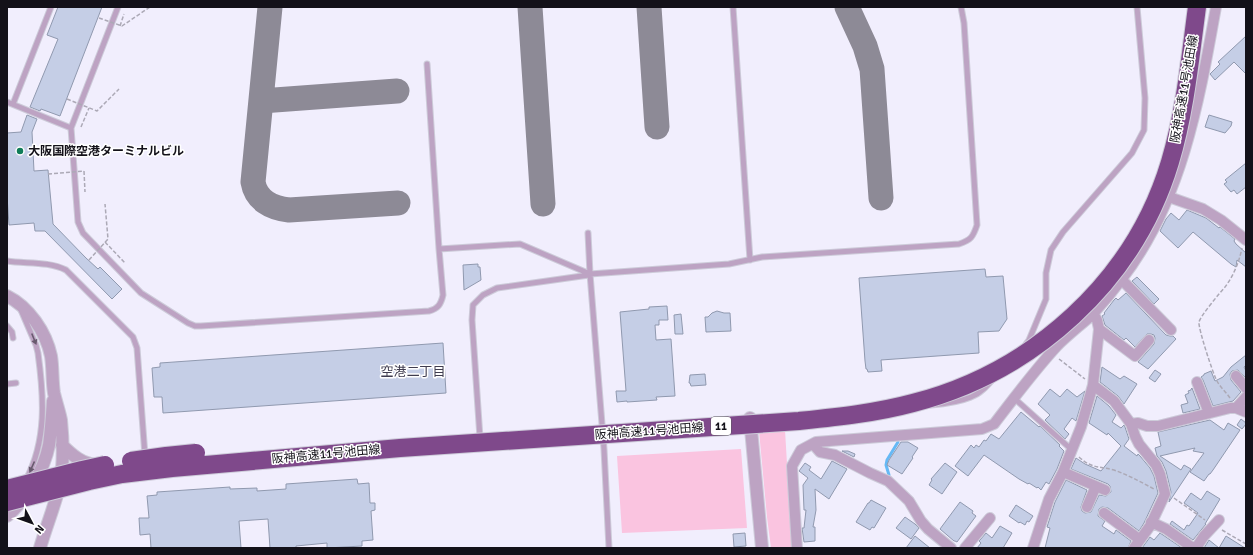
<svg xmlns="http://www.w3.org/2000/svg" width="1253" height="555" font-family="Signika,'Noto Sans JP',sans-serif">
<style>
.green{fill:#fac4e0}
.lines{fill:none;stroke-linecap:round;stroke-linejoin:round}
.stream{stroke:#66b9f5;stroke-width:3}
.taxiway{stroke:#8d8a96;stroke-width:25}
.building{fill:#c5cee6;stroke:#9099af}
.service-casing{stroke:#cdcbd9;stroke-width:7}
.minor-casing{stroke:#cdcbd9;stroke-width:12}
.tertiary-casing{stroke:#cdcbd9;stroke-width:14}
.path{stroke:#aca9b6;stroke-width:1.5;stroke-dasharray:4 2;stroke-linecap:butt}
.service{stroke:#bda3c3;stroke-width:5}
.minor{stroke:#bda3c3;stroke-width:10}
.tertiary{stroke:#bda3c3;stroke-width:12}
.motorway-bridge-casing{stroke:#cdcbd9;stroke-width:20;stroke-linecap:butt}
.path-bridge{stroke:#aca9b6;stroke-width:1.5;stroke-dasharray:4 2;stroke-linecap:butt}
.motorway-bridge{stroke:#7f498b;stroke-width:18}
.oneway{fill:#685a6e}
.poi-dot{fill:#107c58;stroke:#fff;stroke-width:1.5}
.labels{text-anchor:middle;stroke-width:3;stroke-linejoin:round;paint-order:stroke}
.shield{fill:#fff;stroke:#5a585e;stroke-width:1}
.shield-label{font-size:11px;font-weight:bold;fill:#131119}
.street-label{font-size:12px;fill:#131119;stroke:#fff}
.poi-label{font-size:12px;font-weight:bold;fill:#131119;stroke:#fff;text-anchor:start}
.neighbourhood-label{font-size:13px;fill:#3f3c4f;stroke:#fff}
</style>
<rect width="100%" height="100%" fill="#f1eefd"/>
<path class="green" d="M785 430 792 548H771L767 517 759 431Z
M741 449 747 528 622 533 617 456Z"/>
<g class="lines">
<path class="stream" d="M889 475 886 465 887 460 898 442"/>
<path class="taxiway" d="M270 7 253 182C256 200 271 208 289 210L398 203
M530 7 543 204
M649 7 657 127
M847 7 865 46 872 69 881 198
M261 101 397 91"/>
</g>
<path class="building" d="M58 7H102L60 116 41 109 40 111 30 107 58 39 47 35Z
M1246 36V74L1234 62 1215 80 1210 74 1220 64 1218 62Z
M27 115 37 119 32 132 34 171 48 170 53 224 86 258 98 269 100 267 122 289 112 299 45 231H35L34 223 9 225 7 196V133L21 132Z
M1209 115 1232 122 1231 126 1225 133 1205 127Z
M1246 163V187L1237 194 1234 190 1231 192 1224 184 1227 182 1225 180Z
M1187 210 1206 218 1219 228 1220 227 1235 239 1234 241 1236 244 1246 253V267L1237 260 1236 267 1231 264 1193 232 1178 248 1160 231 1166 219 1171 213 1179 220Z
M478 264V267H480L481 280 464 290 463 265Z
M985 269 986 277 1003 276 1007 319 999 331 978 332 979 353 881 360 882 371 868 372 867 369H866L865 361 859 278Z
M1137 277 1159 299 1154 304 1132 281Z
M1126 293 1166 335 1170 336H1173L1176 339 1148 369 1138 362 1154 344 1155 338 1154 335 1151 334H1147L1135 347 1126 338 1124 340 1105 325 1102 316 1105 314 1104 313 1114 300 1116 298 1118 300Z
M667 306 668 320H659V325H655L656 340 671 339 675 396 656 397 657 400 627 402V401L617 402 616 391H626L620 312 649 309V307Z
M717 311 724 313H730L731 331 706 332 705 317H708L712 313Z
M681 314 683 334H675L674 315Z
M443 343 446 393 163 413 162 397H154L152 368 160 367V363Z
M1246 355V365L1244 367 1246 371V378L1238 370 1232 371 1230 374 1231 380 1241 392 1233 401 1213 406 1203 380 1201 377 1204 375V374L1211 371 1215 381 1223 377 1231 367Z
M1102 367 1120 379 1124 376 1137 384 1124 404 1118 396 1100 382Z
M1155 370 1161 374 1155 382 1149 378Z
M705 374 706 385 691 386 690 383H689L690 375Z
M1192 388 1200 409 1183 413 1181 405 1188 403 1185 395 1189 393 1188 391 1191 390V389Z
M1050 389 1060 397 1067 389 1077 397 1085 391 1076 421 1072 418 1064 429 1069 434 1065 439 1045 420 1050 415 1038 404Z
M1097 396 1109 406 1116 415 1112 422 1121 428 1124 425 1125 427 1129 439 1124 446 1137 456 1138 454 1140 456 1150 468 1154 476 1158 493 1144 523 1139 531 1108 508 1102 507 1099 509 1098 516 1105 521 1102 526 1114 534 1116 530 1131 541 1128 548H1045L1050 528 1047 527 1055 502 1066 480 1087 490 1081 507 1082 511 1085 513 1091 512 1099 495 1106 496 1111 492 1110 486 1108 484 1071 469 1076 458 1085 464 1101 471 1121 446 1108 433 1107 435 1089 423Z
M1021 412 1039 427 1040 426 1060 445 1059 446 1064 451 1057 469 1049 484 1046 482 1041 490 1038 487 1037 488 1029 483 1028 484 1019 479 984 455 968 476 955 466 971 445 974 448 976 445 979 447 984 440 986 441 991 434 999 439Z
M1241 419 1246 423V424L1242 429 1237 425Z
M1210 420 1224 430 1228 423 1240 430 1213 470 1210 474H1209L1204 481 1190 472 1204 453 1193 451 1195 448 1160 456 1181 470 1184 465 1191 469 1169 502 1171 492 1166 471 1162 462 1157 456 1155 448 1161 446 1158 432Z
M901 442H908L918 448 912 457 913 458 902 474 887 465 889 460Z
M842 451H848L855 454 854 457Z
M832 461 847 469 829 499 815 489 816 510 813 527H815V541L804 542 802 528H804L806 510H804L803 485 808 478 799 471 805 463 811 467 809 470 821 479Z
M945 463 957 472 942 494 929 485 932 480 931 479Z
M357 479 358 484 369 483 370 503H375V510L371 511 373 540 362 541V546L327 548V543L296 546V548H270L268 519 239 521 241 548H151L150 534 140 535 139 518H149L147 496 157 495V492L230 487V489L257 488V491L286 489V484Z
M1207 491 1220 499 1205 524H1206L1193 540 1170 524 1172 521 1184 530 1187 525 1189 526 1198 513 1184 503 1191 493 1201 500Z
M871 500 886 508 874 528 872 527 870 530 856 522 868 503H869Z
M960 502 973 511 972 513 976 516 957 542 955 541H954L940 529Z
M1016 505 1033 516 1029 522 1027 521 1025 525 1020 522 1019 523 1009 516Z
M905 517 915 524 919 528 911 539 896 528Z
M1000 526 1012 533 1003 548H977L981 543 979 541 980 540 986 533 992 538Z
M745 533 746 546 734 547 733 534Z
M1160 533 1163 535 1182 548H1142L1150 537 1154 540Z
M915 536 930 548H906Z
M1226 536 1245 548H1204L1209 540 1219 548Z"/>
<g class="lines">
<g class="service-casing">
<path id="service" d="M733 7 750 260
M427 64 439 249
M7 102 71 128 78 222 83 233 141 293 188 323 195 326H201L429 311C438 309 441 304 443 295L439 249 520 244 590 274 729 264 762 257 959 244C971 240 973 237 977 225L964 23 961 7
M13 104 51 7
M71 128 118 7
M588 233 590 274 604 449 609 548
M7 261C26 264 48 261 66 270L133 337 137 348 145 456
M21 310 36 345 38 353C44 397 47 440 26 480
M7 326 12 332 13 338
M1026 344 1029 340 1046 299V273L1051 250 1063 232 1132 153 1144 130 1145 98 1137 7
M7 384 16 383
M1014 398 1072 450
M931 405C944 404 959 402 971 397 980 394 987 386 993 379
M480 438 472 320 473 305 483 295 497 288 589 275"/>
</g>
<g class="minor-casing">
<path id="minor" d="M1169 197 1203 209 1221 220 1246 240
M1122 280 1171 330
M1099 329 1135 356 1149 340
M1236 376 1246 388
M1197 382 1209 413
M1093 385 1114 401 1131 424 1138 423 1147 426H1158L1230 408H1236L1246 412
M1236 408 1246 397
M1131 424 1135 436 1139 444 1156 465 1160 474 1165 494 1150 526 1134 548
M813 444 820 452 835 455 870 473 888 481 909 501 921 521 928 529 951 548
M1063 472 1105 490
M1087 507 1096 486
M1104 513 1139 539
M1151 522 1166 529 1193 548
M797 548 792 466 801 450 816 442 982 429 994 424C1014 398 1034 371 1057 346 1068 335 1081 325 1093 314 1103 303 1113 291 1122 279 1182 201 1199 102 1216 7
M965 548 990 518
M1033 548 1049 499 1063 472 1081 427 1093 385 1099 329 1097 320 1093 313
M1196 548 1204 536 1219 520"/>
</g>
<g class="tertiary-casing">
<path id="tertiary" d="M7 296C29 307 46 332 51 356 53 368 52 381 54 393 56 402 59 410 61 420 63 440 64 463 60 484 55 505 46 527 40 548
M750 418 762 548
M62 445C72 455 82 464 97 465
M7 516C27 499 44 470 49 445 51 431 52 416 53 401"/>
</g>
<path class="path" d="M120 26 124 14
M81 127 89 108
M84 171 85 192
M105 242 125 263
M1059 359 1085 379
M1230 398C1226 392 1220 387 1217 381 1213 374 1198 328 1199 322 1201 315 1219 294 1225 287 1234 275 1239 262 1242 248
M1079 457C1092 469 1099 466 1114 470 1128 475 1141 482 1154 489
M1174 498 1205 520
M1222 530 1246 544"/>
<use href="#service" class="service"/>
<use href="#minor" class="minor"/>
<use href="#tertiary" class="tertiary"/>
<g class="motorway-bridge-casing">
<path id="motorway-bridge" d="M131 461 166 456 196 453
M7 489 82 470 105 465
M7 502 89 481 122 474 172 468 400 448 799 421C837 417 876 413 913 403 1033 372 1134 282 1170 162 1185 112 1190 59 1197 7"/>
</g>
<path class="path-bridge" d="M99 18 122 26 150 7
M67 99 97 111 119 89
M48 174 84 171
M89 260 108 239 105 204"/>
<use href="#motorway-bridge" class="motorway-bridge"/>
</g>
<defs><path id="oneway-solid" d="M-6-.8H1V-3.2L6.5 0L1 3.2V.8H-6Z"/></defs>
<g class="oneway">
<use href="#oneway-solid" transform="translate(34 339) rotate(68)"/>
<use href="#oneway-solid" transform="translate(32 467) rotate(114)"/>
</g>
<circle class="poi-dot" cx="20" cy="151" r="4"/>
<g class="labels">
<rect class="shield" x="711" y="417" width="20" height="18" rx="3"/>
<g class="shield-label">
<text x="721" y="430">11</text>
</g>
<g class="street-label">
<text transform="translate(1184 89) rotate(-80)" y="4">阪神高速11号池田線</text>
<text transform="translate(649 431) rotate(-4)" y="4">阪神高速11号池田線</text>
<text transform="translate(326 454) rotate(-5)" y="4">阪神高速11号池田線</text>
</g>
<g class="poi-label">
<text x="28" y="155">大阪国際空港ターミナルビル</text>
</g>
<g class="neighbourhood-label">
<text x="413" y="376">空港二丁目</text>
</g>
</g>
<rect width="1253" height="555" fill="none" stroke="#131119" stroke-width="16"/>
<g transform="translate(32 523) rotate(131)" stroke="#ffffff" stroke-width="3" paint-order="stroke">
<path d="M0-3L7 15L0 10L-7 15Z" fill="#131119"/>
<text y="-6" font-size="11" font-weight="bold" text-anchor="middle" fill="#131119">N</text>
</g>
</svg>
